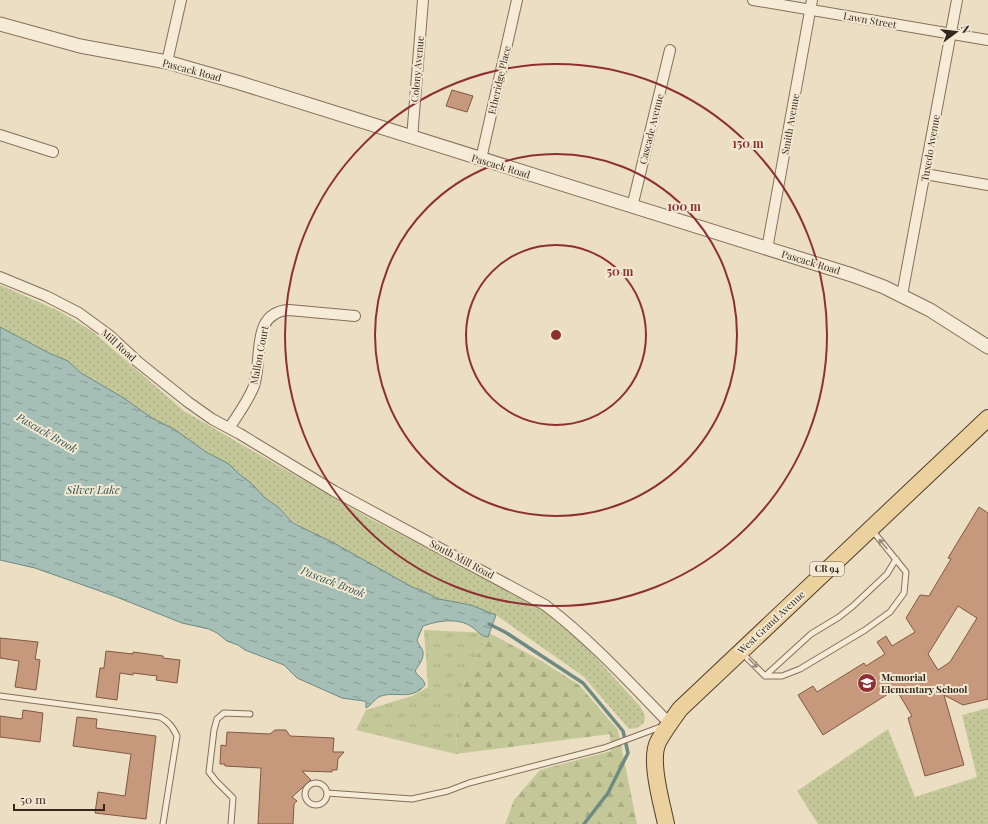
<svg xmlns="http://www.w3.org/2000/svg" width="988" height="824" font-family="'Playfair Display',serif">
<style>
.grass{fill:url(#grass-tufts)}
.forest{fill:url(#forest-firs)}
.park{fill:url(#park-dots)}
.water{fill:url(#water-ripples);stroke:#6d8b83}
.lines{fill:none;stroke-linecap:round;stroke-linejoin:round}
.stream{stroke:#6d8b83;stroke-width:3.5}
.building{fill:#c6987c;stroke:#815943;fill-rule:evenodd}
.service-casing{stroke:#846f5b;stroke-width:7}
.minor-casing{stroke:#846f5b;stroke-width:12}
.tertiary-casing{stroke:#846f5b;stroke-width:15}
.primary-casing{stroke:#513e2f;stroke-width:18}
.service{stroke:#f6ebd6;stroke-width:5}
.minor{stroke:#f6ebd6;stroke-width:10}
.tertiary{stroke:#f6ebd6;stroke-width:13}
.primary{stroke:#ebd19d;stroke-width:16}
.oneway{stroke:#958a7a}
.ring{fill:none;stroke:#8e3033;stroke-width:2}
.labels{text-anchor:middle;stroke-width:4;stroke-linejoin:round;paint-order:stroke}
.shield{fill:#f3e8d2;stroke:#6d6254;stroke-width:1}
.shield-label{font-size:9px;font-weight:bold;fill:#34281e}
.street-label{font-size:10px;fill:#34281e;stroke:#f3e8d2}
.poi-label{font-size:10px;font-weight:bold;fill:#34281e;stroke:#f3e8d2;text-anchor:start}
.water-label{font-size:11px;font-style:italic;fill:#2f5350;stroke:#f3e8d2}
.centre{fill:#8e3033;stroke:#f3e8d2;stroke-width:2}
.ring-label{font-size:12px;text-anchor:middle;font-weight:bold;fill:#8e3033;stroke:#f3e8d2;stroke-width:4;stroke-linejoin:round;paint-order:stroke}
</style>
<defs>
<pattern id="grass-tufts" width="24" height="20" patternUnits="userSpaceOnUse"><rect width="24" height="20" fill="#c4c898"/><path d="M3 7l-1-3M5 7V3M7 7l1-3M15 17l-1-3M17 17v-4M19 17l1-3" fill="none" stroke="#a9ac83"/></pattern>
<pattern id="forest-firs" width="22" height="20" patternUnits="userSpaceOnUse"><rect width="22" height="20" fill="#c4c898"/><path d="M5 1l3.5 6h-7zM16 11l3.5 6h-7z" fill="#a9ac83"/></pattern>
<pattern id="park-dots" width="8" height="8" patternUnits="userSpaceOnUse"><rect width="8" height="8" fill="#c4c898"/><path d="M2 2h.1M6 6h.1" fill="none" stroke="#a9ac83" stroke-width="1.8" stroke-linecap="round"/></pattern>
<pattern id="water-ripples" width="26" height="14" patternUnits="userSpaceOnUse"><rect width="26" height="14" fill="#a5beb6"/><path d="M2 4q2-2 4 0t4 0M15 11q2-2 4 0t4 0" fill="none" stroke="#879a93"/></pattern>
</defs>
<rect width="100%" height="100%" fill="#ebdec3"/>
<path class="grass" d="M424 630 489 633 459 692 456 754 356 730 366 710 412 696 428 687Z"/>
<path class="forest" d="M489 633 540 660 579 685 618 730 637 824H505L514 800 540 770 611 751 610 734 456 754 459 692Z"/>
<path class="park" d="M0 285 59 311 92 331 184 411 367 517 533 603 574 634 640 706 645 715 644 723 637 728 629 729 583 676 496 615 471 605 439 599 421 590 412 587 332 542 293 522 278 507 265 498 251 483 239 474 229 464 206 452 174 429 152 418 122 397 81 373 68 361 49 353 0 327Z
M988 708V824H818L797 791 888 729 915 797 977 777 962 715Z"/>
<path class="water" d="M0 327 49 353 68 361 81 373 122 397 152 418 174 429 206 452 229 464 239 474 251 483 265 498 278 507 293 523 332 542 412 587 421 590 439 599 471 605 496 615 488 637C480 636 478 631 472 627 458 617 437 621 423 626L417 640C418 644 420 646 422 649 426 657 419 664 415 671 418 677 424 678 425 685 412 701 396 691 381 696 375 698 372 705 366 708V702L364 701 342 698 297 678 284 665 245 650 238 645 227 641 217 633 209 629 182 623 114 596 35 568 0 560Z"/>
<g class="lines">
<path class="stream" d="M489 624 505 632 583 683 623 731 628 753 608 793 584 824"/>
</g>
<path class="building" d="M452 90 473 96 467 112 446 106Z
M979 507 988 513V699L963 705 944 695 964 765 925 776 908 718 912 716 896 689 823 735 798 695 813 686 817 692 864 663 866 666 885 654 877 642 886 636 892 646 915 632 906 618 920 595 929 596 951 559 948 558ZM958 606 977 618 950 662 938 670 928 654Z
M0 638 38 642 35 659 40 660 36 690 15 687 19 661 0 658Z
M106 651 133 654V652L163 656V658L180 660 177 683 156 680 157 676 133 673V675L120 673 117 700 96 697 100 668H104Z
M23 710 43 713 40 742 0 737V716L22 719Z
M77 717 97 719 96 728 156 736 146 819 95 813 98 792 125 796 131 754 73 746Z
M275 730H286L290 736 334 738 333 752H344L338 759 337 770H332V772L302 771 311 780 292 797 297 801 294 804 293 824H258L261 768 225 766V764H220L221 745 226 746 227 732 270 734Z"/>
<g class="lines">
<g class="service-casing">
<path id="service" d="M742 653 765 676H782L800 669 865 630 890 612 904 593 906 572 872 530
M765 676 811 634 839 617 853 606 887 574 896 559
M0 696 160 717C169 722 172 726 177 736L163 824
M305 794a11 11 0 1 1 22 0a11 11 0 1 1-22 0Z
M327 793 412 799 448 791 469 783 604 748 663 726
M231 824 233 798 216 781 209 772 214 730 217 719 224 713 250 714"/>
</g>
<g class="minor-casing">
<path id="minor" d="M753 0 988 40
M167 62 181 0
M0 135 53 152
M412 138 423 0
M481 159 517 0
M925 174 988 185
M632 207 670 50
M767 249 812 0
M0 277 46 296 79 313 109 335 138 362 188 402 212 419 240 434 334 491 545 605C591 640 630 683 670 724
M902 295 957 0
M229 428C238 415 248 401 254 386 263 359 250 312 289 310L355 316"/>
</g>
<g class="tertiary-casing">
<path id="tertiary" d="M0 24 80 46 167 62 240 83 852 275 884 287 930 310 988 347"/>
</g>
<g class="primary-casing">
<path id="primary" d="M666 824C662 804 649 761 658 742 664 731 672 720 680 709L988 418"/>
</g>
<use href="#service" class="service"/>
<use href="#minor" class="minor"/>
<use href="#tertiary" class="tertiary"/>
<use href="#primary" class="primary"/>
</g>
<defs><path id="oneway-shaft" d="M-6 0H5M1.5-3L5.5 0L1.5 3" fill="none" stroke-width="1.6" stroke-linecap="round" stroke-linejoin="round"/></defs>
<g class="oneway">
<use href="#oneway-shaft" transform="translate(883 544) rotate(-131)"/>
<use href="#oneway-shaft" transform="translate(753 663) rotate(45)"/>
</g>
<g class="ring">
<circle cx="556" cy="335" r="90"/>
<circle cx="556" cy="335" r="181"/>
<circle cx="556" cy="335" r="271"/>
</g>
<defs>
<g id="school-disc" transform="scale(1)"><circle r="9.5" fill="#8e3033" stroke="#f3e8d2"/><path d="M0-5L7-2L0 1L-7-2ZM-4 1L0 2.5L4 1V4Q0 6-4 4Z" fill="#fff"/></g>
</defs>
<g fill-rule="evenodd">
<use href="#school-disc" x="867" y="683"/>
</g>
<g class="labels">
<rect class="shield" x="810" y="562" width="34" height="14" rx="3"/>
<g class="shield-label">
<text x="827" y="572">CR 94</text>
</g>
<g class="street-label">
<text transform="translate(870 20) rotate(10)" y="4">Lawn Street</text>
<text transform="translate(417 69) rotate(-85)" y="4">Colony Avenue</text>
<text transform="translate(192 70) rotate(15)" y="4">Pascack Road</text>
<text transform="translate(499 80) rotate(-77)" y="4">Etheridge Place</text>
<text transform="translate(790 124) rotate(-80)" y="4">Smith Avenue</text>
<text transform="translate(651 129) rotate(-76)" y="4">Cascade Avenue</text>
<text transform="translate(930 148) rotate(-80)" y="4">Tuxedo Avenue</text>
<text transform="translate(501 166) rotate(17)" y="4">Pascack Road</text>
<text transform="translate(811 262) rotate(17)" y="4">Pascack Road</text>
<text transform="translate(119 345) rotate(42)" y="4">Mill Road</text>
<text transform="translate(259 355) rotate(-79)" y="4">Mallon Court</text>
<text transform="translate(462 559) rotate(28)" y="4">South Mill Road</text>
<text transform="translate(771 622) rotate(-43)" y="4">West Grand Avenue</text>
</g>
<g class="poi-label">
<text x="881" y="681">Memorial<tspan x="881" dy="12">Elementary School</tspan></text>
</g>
<g class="water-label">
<text transform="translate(47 433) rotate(30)" y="4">Pascack Brook</text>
<text x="93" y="494">Silver Lake</text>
<text transform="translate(333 582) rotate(21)" y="4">Pascack Brook</text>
</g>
</g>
<circle cx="556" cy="335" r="6" class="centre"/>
<g class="ring-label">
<text x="748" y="148">150 m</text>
<text x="684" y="211">100 m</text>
<text x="620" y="276">50 m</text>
</g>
<g transform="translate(956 32) rotate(75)" stroke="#f3e8d2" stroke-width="3" paint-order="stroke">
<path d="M0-3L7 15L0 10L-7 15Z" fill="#34281e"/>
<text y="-6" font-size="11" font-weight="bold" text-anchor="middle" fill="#34281e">N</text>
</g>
<path d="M14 804v6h90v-6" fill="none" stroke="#34281e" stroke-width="2"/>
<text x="20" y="804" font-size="12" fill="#34281e" stroke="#f3e8d2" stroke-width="3" paint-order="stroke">50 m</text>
</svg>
